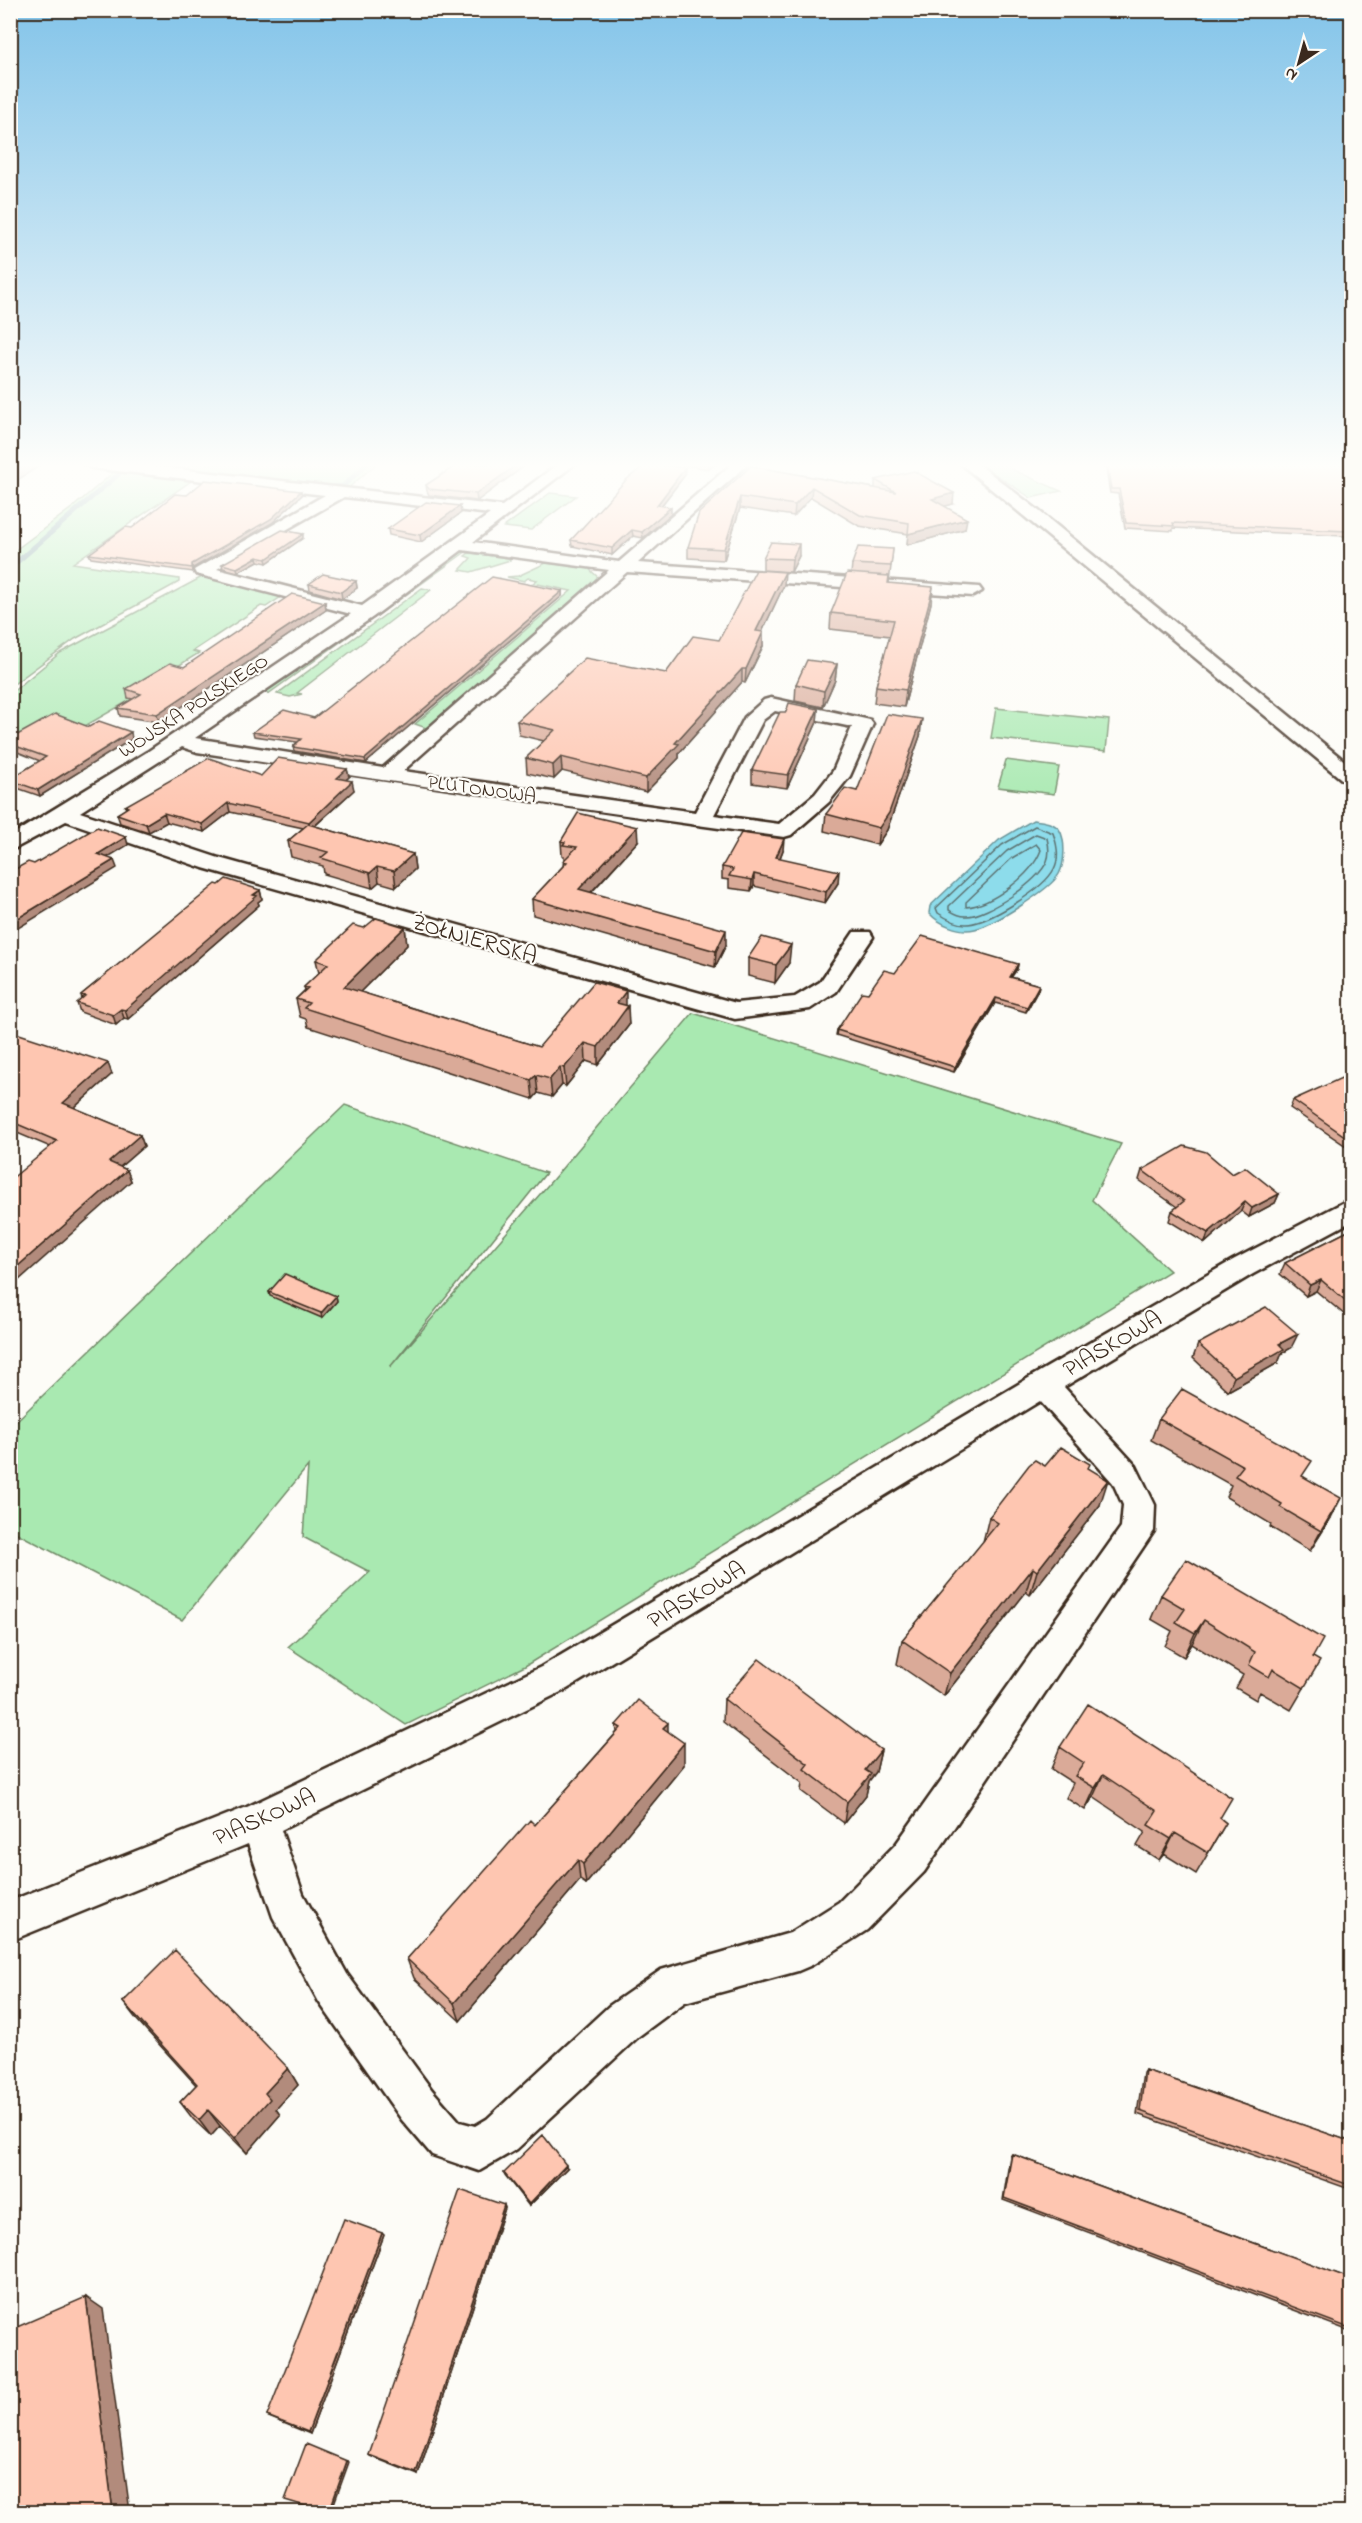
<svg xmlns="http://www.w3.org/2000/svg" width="1362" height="2523" font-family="'Indie Flower',sans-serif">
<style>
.green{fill:#a9e9b1;stroke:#728a68;stroke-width:1.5}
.water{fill:#8ddceb;stroke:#6c9599;stroke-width:1.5}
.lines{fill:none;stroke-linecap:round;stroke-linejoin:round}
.shore{stroke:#5c7170;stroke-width:1.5}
.stream{stroke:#6c9599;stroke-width:5}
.minor-casing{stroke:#3b2a1e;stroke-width:5}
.minor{fill:#fdfcf7;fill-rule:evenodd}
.wall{fill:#daaa98;stroke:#3b2a1e;stroke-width:1.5}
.shaded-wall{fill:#b28b7c;stroke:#3b2a1e;stroke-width:1.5}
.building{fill:#fec6b1;stroke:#3b2a1e;stroke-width:1.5}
.labels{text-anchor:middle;stroke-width:4.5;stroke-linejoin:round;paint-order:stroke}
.far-street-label{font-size:20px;fill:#3b2a1e;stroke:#fdfcf7}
.street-label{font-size:24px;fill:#3b2a1e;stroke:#fdfcf7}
</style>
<rect width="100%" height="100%" fill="#fdfcf7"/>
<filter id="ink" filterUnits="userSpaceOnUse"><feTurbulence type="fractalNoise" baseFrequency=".0167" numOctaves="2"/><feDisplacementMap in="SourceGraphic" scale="12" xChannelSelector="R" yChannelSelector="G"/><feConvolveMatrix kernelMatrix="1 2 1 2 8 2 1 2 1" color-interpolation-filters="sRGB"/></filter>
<g filter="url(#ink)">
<path class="green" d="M118 464H376L346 490Z
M980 464H1010L1011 469 1061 491 1031 498Z
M115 471 194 479 73 563 179 579V582L75 639 11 686 10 554 73 507Z
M550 493 576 496 531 530 504 527Z
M467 551 268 694 267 691 458 553Z
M469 553 509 558 510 560 471 572 460 570 471 558 465 556Z
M546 563 588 568 601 580 429 729 415 724 571 591 533 583 537 580 528 578 524 581 507 577 518 576Z
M213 576 284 595 266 607 261 606 193 651 199 653 128 697 132 699 45 749 11 738V693L60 653 202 577Z
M422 588 431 590 297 693 302 694 290 697 277 694Z
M996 708 1109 720 1106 751 991 738Z
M1006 760 1059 767 1054 794 998 787Z
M693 1013 1121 1144 1092 1200 1170 1271 525 1666 406 1725 288 1647 370 1572 303 1537 308 1466 182 1620 11 1530V1426L345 1105 546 1173 390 1367 554 1178Z"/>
<path class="water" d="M1033 820C1041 821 1053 822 1059 829 1066 840 1065 863 1059 874 1050 890 993 925 975 929 959 933 939 924 929 913L930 906 999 840Z"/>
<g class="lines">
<path class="shore" d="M1035 826 1053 833C1057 844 1060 858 1054 869 1044 889 990 922 968 924 958 925 947 919 938 913L936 908 1002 845Z
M1036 834 1047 838C1049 846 1050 854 1047 861 1040 881 987 916 967 916 960 917 954 913 949 910V906L1007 851Z
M1036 844 1041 850C1032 875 992 905 966 907V902L1012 858Z"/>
<path class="stream" d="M329 487 343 486 367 464
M10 568 121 472"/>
<g class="minor-casing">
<path id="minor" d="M85 464H134L502 506 558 464H575L473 542 619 562 732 464H748L638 563 979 587 982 591 973 596 627 572 403 771 695 812 745 717 764 700 771 698 870 720 873 724 850 776 829 802 791 835 784 837C588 810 392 782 197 752L182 747 80 812 219 858 736 1003 795 997 820 982 854 932H870L873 937 836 992 810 1009 735 1019 203 868 66 821 10 851V836L147 752 351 614 196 574 194 570 325 495 92 468ZM344 497 490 514 362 606 217 569ZM462 550 609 570 383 768 195 738 373 617ZM775 711 852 727 833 771 815 794 779 824 714 815 763 720Z
M961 464H978L1034 507 1352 767V784L1345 782Z
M1352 1198V1221L1253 1274 1064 1387 1136 1466 1155 1505 1154 1531 924 1872 867 1930 812 1965 798 1971 685 2002 639 2036 517 2149 479 2171 432 2155 402 2120 319 2002 273 1917 248 1844 10 1941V1901L247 1807 541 1667 1032 1376 1233 1260ZM1040 1401 1113 1483 1123 1505 1121 1527 896 1844 839 1902 790 1933 661 1970 609 2006 487 2119 475 2126 460 2122 432 2090 347 1974 303 1894 281 1830 567 1689Z"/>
</g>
<use href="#minor" class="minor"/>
</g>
<path class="wall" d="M458 464H527L477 501 429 495 427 491 426 485Z
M684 464H716L709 469 684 465Z
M1105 464H1352V564L1345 536 1173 528V531L1125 528 1118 494 1110 493Z
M751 466 875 488V480L953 504 945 506 965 529 907 545 908 534 859 526 811 497 794 516 740 508 724 560 688 558V547Z
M685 475 661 506 671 514 643 538 633 536 612 555 572 546 571 540Z
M187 495H302L272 523 193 568V572L91 558 89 554Z
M461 513 421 542 389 535 388 529Z
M303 538 267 563 258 561 238 572 223 568 222 564Z
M893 549 889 583 931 603 904 707 874 703 876 686 890 636 830 629 831 613 851 574 852 564Z
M799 556 791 572 763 570V558Z
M356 581 357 588 342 599 310 590 309 584Z
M784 585 762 632 763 646 745 683 742 682 679 753V758L646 792 562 771 554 779 527 773 526 758 544 741 519 735 517 721 666 673 719 640Z
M562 591V596L366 763 294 751 293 747 297 742 254 736 253 732 314 718Z
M325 602 326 610 159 722 120 716 118 708 133 699 128 698 126 689 184 667Z
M837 664 835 680 823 707 795 701 796 684Z
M818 709 817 722 787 788 752 783V770L786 712Z
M89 727 132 739 40 796 11 786 10 779 40 761 10 749V739Z
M920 736 887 830 877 845 824 831 826 814 857 791Z
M347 769 349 777 346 780 354 790 315 826 413 854 415 869 396 887 379 882 372 888 324 874 323 866 291 857 288 841 303 828 230 812 204 832 167 822 149 832 120 823 117 814 126 809 125 806 261 776Z
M561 841H638L591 893 726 945 715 967 533 915 532 899 563 866 564 856H562Z
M783 850 780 858 838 883 825 903 754 886 751 891 729 888V880L722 879V867Z
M219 885 260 890 262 899 258 902 259 905 128 1019 124 1018 116 1025 80 1012 77 1003 82 999 81 995Z
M405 927 407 945 360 992 539 1047 626 1006 629 1025 598 1065 586 1061 566 1086 562 1085 552 1097 538 1093 533 1099 308 1027 306 1019 300 1017 296 999 305 990 304 987 319 973 316 960 364 928Z
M748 958 789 963 775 983 748 976Z
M1018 964 1017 969 1011 977 1039 985 1038 990 1026 1012 995 1003 954 1072 836 1035 837 1030 868 993 895 973Z
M10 1031 112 1074 74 1108 140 1135 144 1146 120 1167 127 1170 131 1181 10 1130Z
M1352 1078V1150L1290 1108 1293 1100Z
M1142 1170 1279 1194 1275 1203 1249 1217 1241 1211 1205 1243 1169 1221 1172 1211 1177 1207 1139 1180Z
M1352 1229V1321L1316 1291 1306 1296 1280 1274 1285 1263Z
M269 1292 336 1296 337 1301 322 1318 270 1296Z
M1198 1344 1291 1348 1282 1353 1278 1363 1228 1391 1193 1358Z
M1159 1419 1304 1477 1331 1518 1310 1551 1270 1527 1271 1524 1226 1497 1231 1485 1151 1440Z
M1045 1466 1089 1469 1100 1505 1030 1595 1026 1592 944 1696 897 1664 902 1640 983 1542 989 1517Z
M1161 1595 1313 1657 1304 1688 1291 1710 1260 1692 1256 1700 1236 1688 1243 1675 1192 1644 1184 1657 1165 1646 1172 1631 1151 1619Z
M724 1699 881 1750 876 1772 869 1781 866 1795 844 1823 801 1791 802 1783 723 1722Z
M616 1725 668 1731 684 1765 586 1884 580 1880 460 2021 414 1978 407 1959 535 1825 617 1732Z
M1060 1747 1220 1818 1226 1823 1196 1874 1164 1854 1159 1860 1137 1846 1145 1832 1093 1797 1085 1810 1066 1798 1073 1783 1051 1769Z
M123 2002 288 2068 298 2085 276 2109 280 2115 247 2153 220 2126 211 2136 193 2119 180 2102 196 2085 137 2020Z
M1145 2070 1352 2142V2190L1137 2114 1143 2073Z
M1012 2154 1352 2279V2332L1003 2200 1010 2156Z
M567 2168 529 2206 505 2175 504 2173Z
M504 2205 505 2208 418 2475 370 2456 369 2455Z
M384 2235 310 2434 269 2417 267 2416Z"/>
<path class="shaded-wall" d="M25 464H42L10 485V474Z
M518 464H527L477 501 476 494Z
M709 464H716L709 469Z
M685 468V475L657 511V505Z
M812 487 811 497 794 516 795 505Z
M301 491 302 495 272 523 193 568V572L192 564Z
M954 493 953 504 931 510 932 499Z
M740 497V508L724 560V549Z
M460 506 461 513 421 542 420 535Z
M671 507V514L643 538 642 532Z
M967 519 965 529 907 545 908 534Z
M632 530 633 536 612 555V548Z
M303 534V538L267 563 266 559Z
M799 544V556L791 572 792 559Z
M257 557 258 561 238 572 237 568Z
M785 572 784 585 756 645V631Z
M356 581 357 588 342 599 341 592Z
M933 587 931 603 904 707 906 690Z
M562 591V596L366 763 365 759Z
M325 602 326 610 159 722 157 714Z
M763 632V646L745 683 746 669Z
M837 664 835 680 823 707 824 691Z
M742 669V682L679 753V758L646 792V778L675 743Z
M818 709 817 722 787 788 788 775Z
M922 719 920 736 887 830 877 845 879 828Z
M131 732 132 739 40 796 38 790Z
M561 757 562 771 554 779 553 765Z
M347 769 349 777 338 786 337 778Z
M352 781 354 790 310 830 309 822Z
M228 803 230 812 204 832 202 824Z
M164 813 167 822 149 832 146 824Z
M637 827 638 841 580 904 579 889Z
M126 837 128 845 100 862 98 854Z
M784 839 783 850 776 868V857Z
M413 854 415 869 396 887 394 871Z
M114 860 117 868 10 933V923Z
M377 867 379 882 372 888 370 873Z
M839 871 838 883 825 903 826 892Z
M754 874V886L751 891 752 880Z
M260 890 262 899 258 902 259 905 128 1019 125 1010Z
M405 927 407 945 347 1005 344 987Z
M726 930V945L715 967 716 951Z
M791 945 789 963 775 983 776 965Z
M1018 964 1017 969 1009 981 1010 977Z
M1039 985 1038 990 1026 1012 1027 1007Z
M626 991V1009L628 1006 629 1025 598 1065V1047L617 1003Z
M996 998 995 1003 954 1072 955 1067Z
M121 1009 124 1018 116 1025 113 1015Z
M585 1043 586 1061 566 1086 564 1068Z
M108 1063 112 1074 67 1114 63 1103Z
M560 1067 562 1085 552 1097 550 1079Z
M536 1075 538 1093 533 1099 531 1080Z
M140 1135 144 1146 113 1173 109 1162Z
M127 1170 131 1181 10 1288V1273Z
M1279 1194 1275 1203 1249 1217 1252 1208Z
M1245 1202 1241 1211 1205 1243 1208 1233Z
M1321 1280 1316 1291 1306 1296 1310 1285Z
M336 1296 337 1301 322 1318 321 1313Z
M1298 1334 1291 1348 1282 1353 1278 1363 1228 1391 1234 1377 1279 1344Z
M1108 1480 1100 1505 1030 1595 1037 1571Z
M1341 1498 1331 1518 1310 1551 1321 1531Z
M1033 1568 1026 1592 944 1696 950 1673Z
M1204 1620 1192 1644 1184 1657 1195 1633Z
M668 1723V1745L663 1728Z
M684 1743V1765L586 1884 583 1864Z
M881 1750 876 1772 869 1781 866 1795 844 1823 847 1802 865 1770Z
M1103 1775 1093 1797 1085 1810 1095 1788Z
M1175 1833 1164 1854 1159 1860 1171 1839Z
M578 1860 580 1880 460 2021 454 2003Z
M288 2068 298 2085 276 2109 280 2115 247 2153 235 2138 265 2093Z
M208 2110 220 2126 211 2136 199 2120Z
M566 2165 567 2168 529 2206V2204Z
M504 2205 505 2208 418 2475 416 2473Z
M382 2233 384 2235 310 2434 308 2432Z
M86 2297 103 2309 130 2512H113Z
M347 2461 349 2462 331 2512H329Z"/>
<path class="building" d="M10 464H25L10 474Z
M458 464H518L476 494 429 489 426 485Z
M646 464H654L685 468 657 505 671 507 642 532 632 530 612 548 571 540 626 480Z
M1107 464H1352V472L1350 473 1352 477V552L1347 531 1173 523 1174 526 1126 523 1119 489H1111Z
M751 466 896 492 875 480 914 471 954 493 932 499 967 519 908 534 909 523 860 515 812 487 795 505 740 497 724 549 688 547 699 513Z
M205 480 301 491 271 519 192 564V568L89 554 126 527 132 528 175 494 187 495Z
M426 502 460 506 420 535 388 529Z
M282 530 303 534 266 559 257 557 237 568 222 564Z
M771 542 799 544 792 559 763 558Z
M858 547 893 549 891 566 852 564Z
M756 570 785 572 756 631 763 632 746 669H742L675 743 679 744 646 778 561 757 553 765 526 758 555 730 517 721 585 658 666 673 693 636 719 640Z
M847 573 889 576 888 583 933 587 906 690 876 686 894 620 831 613Z
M323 574 356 581 341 592 309 584Z
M492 577 562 591 365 759 293 747 301 739 253 732 284 710 314 718Z
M292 594 325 602 157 714 118 708 141 694 126 689 170 663 184 667Z
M807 660 837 664 824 691 796 684Z
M789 703 818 709 788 775 752 770 780 712H786Z
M55 714 89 727 99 721 131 732 38 790 10 780V779L46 757 10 744V739Z
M887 714 922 719 889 813 879 828 826 814 845 788 857 791Z
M209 758 261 776 278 758 347 769 337 778 352 781 309 822 228 803 202 824 164 813 146 824 117 814 128 807 125 806Z
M578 813 637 827 579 889 726 930 716 951 532 899 567 862 563 861 577 847 563 845 565 842 561 841Z
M308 824 413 854 394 871 377 867 370 873 321 858 328 852 288 841Z
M97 827 126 837 98 854 114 860 10 923V872L28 862 34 864Z
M741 833 784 839 776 857 839 871 826 892 754 874 752 880 729 876 733 869 722 867Z
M226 879 260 890 253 895 257 896 125 1010 121 1009 113 1015 77 1003 85 996 81 995 216 884 219 885Z
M376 918 405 927 344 987 539 1047 594 982 626 991 617 1003 628 1006 598 1047 585 1043 564 1068 560 1067 550 1079 536 1075 531 1080 304 1008 309 1003 296 999 308 988 304 987 328 964 316 960 353 925 364 928Z
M922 936 1018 964 1010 977 1039 985 1027 1007 996 998 955 1067 837 1030 862 992 868 993 884 970 895 973Z
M762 937 791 945 776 965 748 958Z
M10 1031 108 1063 63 1103 140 1135 109 1162 127 1170 10 1273V1180L57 1141 10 1121Z
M1348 1075 1352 1078V1141L1293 1100Z
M1184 1146 1206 1152 1232 1174 1245 1167 1279 1194 1252 1208 1245 1202 1208 1233 1172 1211 1184 1201 1142 1170Z
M1352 1229V1306L1321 1280 1310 1285 1285 1263Z
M285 1274 336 1296 321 1313 269 1292Z
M1266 1307 1298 1334 1279 1344 1284 1349 1234 1377 1198 1344Z
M1182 1389 1312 1461 1302 1476 1341 1498 1321 1531 1280 1507 1282 1504 1235 1476 1243 1466 1159 1419Z
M1061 1447 1090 1464 1088 1468 1108 1480 1037 1571 1033 1568 950 1673 902 1640 998 1523 989 1517 1029 1465 1035 1460 1045 1466Z
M1186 1559 1323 1639 1313 1657 1320 1661 1304 1688 1273 1669 1269 1677 1249 1665 1255 1652 1204 1620 1195 1633 1176 1622 1185 1609 1161 1595Z
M759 1659 881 1750 865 1770 871 1774 847 1802 804 1769 808 1764 724 1699Z
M638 1700 668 1723 663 1728 684 1743 583 1864 578 1860 454 2003 407 1959 530 1820 535 1825 621 1728 616 1725Z
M1088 1704 1232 1798 1220 1818 1226 1823 1208 1853 1175 1833 1171 1839 1148 1825 1157 1811 1103 1775 1095 1788 1075 1776 1084 1763 1060 1747Z
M175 1950 288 2068 265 2093 270 2099 235 2138 208 2110 199 2120 180 2102 197 2084 123 2002Z
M1145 2070 1352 2142V2186L1140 2111Z
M543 2135 566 2165 529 2204 504 2173Z
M1012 2154 1352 2279V2329L1004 2198Z
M460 2190 504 2205 416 2473 369 2455Z
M344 2219 382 2233 308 2432 267 2416Z
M86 2297 113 2512H10V2330Z
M306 2444 347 2461 329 2512H325L285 2500Z"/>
</g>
<linearGradient id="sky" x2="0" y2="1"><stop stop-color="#83c4e9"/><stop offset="0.57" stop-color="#fefefb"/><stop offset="1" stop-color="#fefefb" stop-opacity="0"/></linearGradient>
<rect width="1362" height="817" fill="url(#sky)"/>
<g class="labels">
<g class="far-street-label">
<text transform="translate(193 705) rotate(-33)" y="7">WOJSKA POLSKIEGO</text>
<text transform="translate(482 788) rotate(8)" y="7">PLUTONOWA</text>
</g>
<g class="street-label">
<text transform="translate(475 938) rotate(16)" y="8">ŻOŁNIERSKA</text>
<text transform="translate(1112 1343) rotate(-30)" y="8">PIASKOWA</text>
<text transform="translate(696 1594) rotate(-31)" y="8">PIASKOWA</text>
<text transform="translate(264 1816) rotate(-24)" y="8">PIASKOWA</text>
</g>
</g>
<rect width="1362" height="2523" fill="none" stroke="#fdfcf7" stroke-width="36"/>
<rect x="18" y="18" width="1326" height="2487" fill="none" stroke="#3b2a1e" stroke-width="2" filter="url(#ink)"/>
<g transform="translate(1299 63) rotate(216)" stroke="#fdfcf7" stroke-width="4.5" paint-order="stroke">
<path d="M0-4.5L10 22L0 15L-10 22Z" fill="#3b2a1e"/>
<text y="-9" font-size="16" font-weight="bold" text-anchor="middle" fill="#3b2a1e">N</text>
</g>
</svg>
